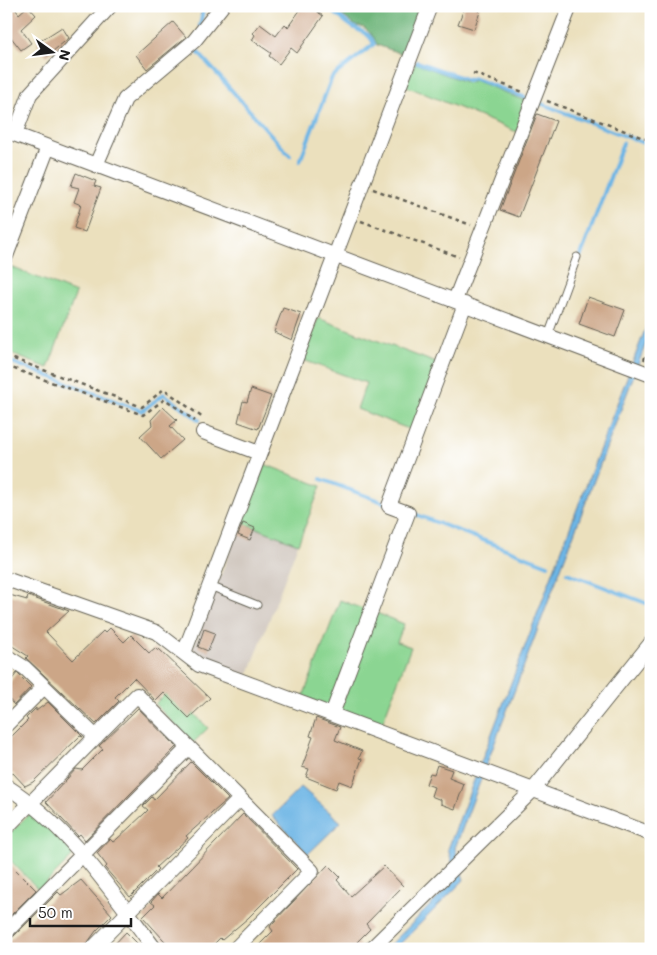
<svg xmlns="http://www.w3.org/2000/svg" width="657" height="955" font-family="Mali,sans-serif">
<style>
.industrial{fill:#ccc2b9}
.green{fill:#8bd592;stroke:#547857}
.forest{fill:#70b67c;stroke:#46694c}
.water{fill:#6db5e5;stroke:#446880}
.lines{fill:none;stroke-linecap:round;stroke-linejoin:round}
.stream{stroke:#6db5e5;stroke-width:4}
.building{fill:#cca687}
.service-casing{stroke:#646154;stroke-width:9}
.minor-casing{stroke:#646154;stroke-width:16}
.path{stroke:#646154;stroke-width:2.5;stroke-dasharray:4 4;stroke-linecap:butt}
.service{stroke:#fff;stroke-width:7}
.minor{stroke:#fff;stroke-width:14}
</style>
<rect width="100%" height="100%" fill="#fff"/>
<filter id="ink" filterUnits="userSpaceOnUse"><feTurbulence type="fractalNoise" baseFrequency=".02" numOctaves="2"/><feDisplacementMap in="SourceGraphic" scale="10" xChannelSelector="R" yChannelSelector="G"/><feConvolveMatrix kernelMatrix="1 2 1 2 8 2 1 2 1" color-interpolation-filters="sRGB"/></filter>
<filter id="wash" filterUnits="userSpaceOnUse"><feTurbulence type="fractalNoise" baseFrequency=".0096" numOctaves="4" result="noise"/><feDisplacementMap in="SourceGraphic" scale="20" xChannelSelector="R" yChannelSelector="G"/><feGaussianBlur stdDeviation="1.12" result="paint"/><feColorMatrix in="noise" values="0 0 0 0 0 0 0 0 0 0 0 0 0 0 0 0 0 1.4 0 .05"/><feComposite in="paint" operator="in"/></filter>
<g filter="url(#wash)">
<rect width="100%" height="100%" fill="#ebe0bd"/>
<path class="industrial" d="M241 522 298 544 248 676 200 659 193 648Z"/>
<path class="green" d="M415 63 468 83 474 80 528 102 517 132 406 86Z
M6 265 76 293 48 368 6 352Z
M318 318 439 364 414 431 357 409 366 383 303 360Z
M264 464 321 486 298 544 241 522Z
M340 600 368 611 329 706 303 697Z
M374 612 404 624 397 642 411 647 381 726 340 711Z
M170 689 208 728 193 743 155 704Z
M28 815H36L71 850 72 857 39 890 6 856V837Z"/>
<path class="forest" d="M330 6H423L405 55 377 45C373 36 367 26 356 26Z"/>
<path class="water" d="M651 314V330L455 848 464 880 395 949H386L457 879 448 849Z
M301 787 341 822 308 854 272 816Z"/>
<g class="lines">
<path class="stream" d="M199 6 203 10 200 26
M195 46V49L290 156
M417 62 468 80 473 78 529 99
M537 102 651 146
M300 161 332 77 374 44C369 32 363 33 353 27 345 22 339 16 332 11
M581 255 623 143
M6 360 142 411 164 394 199 420
M321 479 385 503
M412 513 548 565
M567 573 651 605"/>
</g>
<g id="blocks">
<path class="building" d="M6 6H13L19 14 28 6 36 15 21 29 31 43 21 50 10 36 6 39Z
M303 6H310L323 16 297 53 291 48 279 64 269 56 271 53 252 40 255 35 253 33 260 24 276 36 285 24 288 27Z
M465 6H480L478 11 480 12 474 29 458 24Z
M173 22 186 37 147 69 136 55Z
M62 27 69 38 47 56 37 43Z
M537 114 556 121 519 217 500 210Z
M76 173 96 181 94 186 101 188 85 232 74 228 81 205 74 202 79 188 71 186Z
M588 297 625 310 615 337 579 324Z
M283 308 301 314 292 340 274 332Z
M251 389 271 396 258 429 238 422 243 401 247 402Z
M163 407 177 420 170 426 183 440 161 459 140 436 152 425 151 420Z
M243 523 255 528 250 540 238 535Z
M6 594 27 600 28 596 69 611 46 632 73 660 103 631 105 633 110 628 124 642 131 635 149 653 155 648 158 651 159 649 210 698 189 718 164 693 156 701 134 678 115 697 119 701 96 724 26 658 28 656 6 642Z
M204 629 215 633 208 651 198 647Z
M17 673 31 687 14 705 6 696V687Z
M48 702 83 737 80 736 33 782 25 786 13 773 6 777V742L28 720 26 718 36 708V711Z
M138 708 176 747 85 840 80 834 78 836 46 802 76 769 82 770 103 749 99 746Z
M316 718 340 727 335 740 362 751 359 758 362 759 352 786 339 781 336 789 306 777 309 769 302 767 313 737 310 736Z
M191 762 228 799 186 836 188 838 156 867 158 869 130 897 105 868 107 866 97 853 110 839 113 842 117 839 144 814 148 810 143 806 152 797 154 800Z
M437 765 452 770 449 778 464 784 455 809 441 804V800L431 796 434 787 426 784 430 773 434 774Z
M243 814 297 869 248 918 222 940 220 938 209 949H186L181 944 176 949H172L143 917 155 905 151 902 158 894 162 898Z
M6 860 36 890 8 918 6 916Z
M328 865 340 877 337 880 351 896 384 866 403 886 366 924 370 929 357 942 362 949H320L316 945 313 949H255L273 931 270 927 271 925Z
M81 880 112 915 96 931 83 949H11L6 944V941L12 938 58 892 61 895Z
M126 932 138 944 132 949H110Z"/>
</g>
</g>
<g filter="url(#ink)">
<use href="#blocks" fill-opacity="0" stroke="#646154" stroke-width="1"/>
<g class="lines">
<g class="service-casing">
<path id="service" d="M548 336 577 257
M210 586 257 605"/>
</g>
<g class="minor-casing">
<path id="minor" d="M6 131 651 375
M15 134 30 94 110 6
M96 165 125 99 194 41 222 6
M6 256 48 147
M455 300 570 6
M203 432 259 453
M6 579 156 632 199 665 651 834
M184 653 430 6
M6 656 25 668 96 737
M332 714 408 513 389 506 465 304
M6 725 44 687
M6 786C69 826 111 891 155 949
M6 828 137 695 312 871 235 949
M6 932 189 747
M92 949 240 799
M371 949 533 790 651 643"/>
</g>
<path class="path" d="M195 6 199 13
M473 73 523 92
M547 101 651 141
M373 189 471 225
M361 221 459 257
M6 356 142 407 164 389 203 418
M644 360 651 341
M6 366 143 415 165 399 195 421"/>
<use href="#service" class="service"/>
<use href="#minor" class="minor"/>
</g>
</g>
<rect width="657" height="955" fill="none" stroke="#fff" stroke-width="25"/>
<g transform="translate(52 52) rotate(104)" stroke="#ffffff" stroke-width="4" paint-order="stroke">
<path d="M0-4L9 19L0 12L-9 19Z" fill="#1c1c1c"/>
<text y="-8" font-size="14" font-weight="bold" text-anchor="middle" fill="#1c1c1c">N</text>
</g>
<path d="M30 918v8h101v-8" fill="none" stroke="#1c1c1c" stroke-width="2.5"/>
<text x="38" y="918" font-size="15" fill="#1c1c1c" stroke="#ffffff" stroke-width="4" paint-order="stroke">50 m</text>
</svg>
